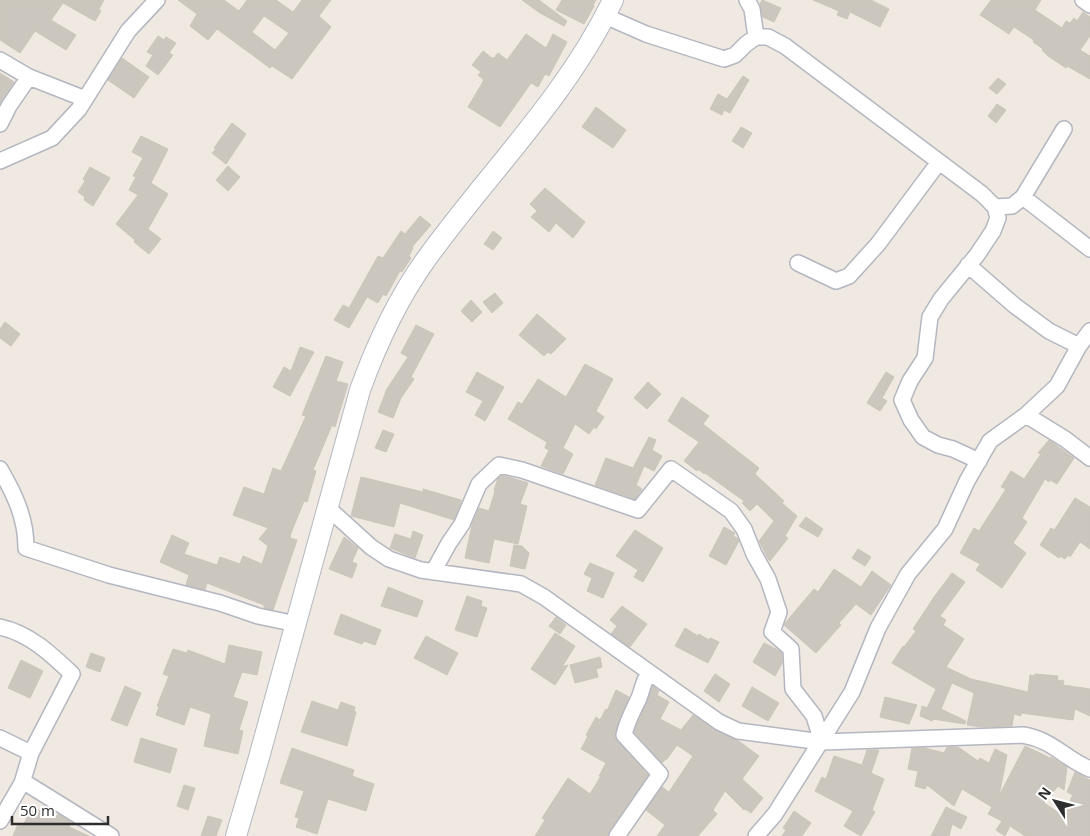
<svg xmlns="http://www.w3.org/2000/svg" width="1090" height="836" font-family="'Open Sans',sans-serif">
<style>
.building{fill:#cbc7bf;stroke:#cbc5ba;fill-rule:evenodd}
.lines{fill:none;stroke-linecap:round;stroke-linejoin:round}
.minor-casing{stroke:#b4b7c1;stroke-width:18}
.secondary-casing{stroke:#b4b7c1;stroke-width:22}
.minor{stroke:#fff;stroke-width:15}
.secondary{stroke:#fff;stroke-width:20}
</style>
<rect width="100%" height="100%" fill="#efe9e1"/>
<path class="building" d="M0 0H104L99 9 101 11 95 21 63 3 51 20 76 35 66 50 35 31 20 53 0 40Z
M178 0H224L239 11 247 0H276L293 12 302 0H331L319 16 331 27 292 79 272 66 270 68 217 29 208 40 190 26 197 14ZM264 16 289 33 275 50 252 32Z
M522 0H539L567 21 564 26 540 13Z
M562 0H596L593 5 594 6 584 24 556 10Z
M762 0 781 8 774 22 763 17 760 4Z
M813 0H871L889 9 880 27 850 12 847 19 837 15 839 11Z
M991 0H1041L1035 10 1062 28 1066 21 1070 23 1074 18 1077 21 1083 12 1090 17V36L1080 50 1090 56V79L1067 66 1066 68 1048 56 1042 50 1043 49 1033 42 1034 40 1014 27 1009 34 980 15Z
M526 34 546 48 553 34 567 42 549 76 545 74 538 87 531 83 500 127 468 107 484 80 478 75 481 72 472 65 483 51 492 58H494L498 53 507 60Z
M158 36 164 40 166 37 176 43 169 53 173 55 158 75 146 66 153 55 147 52Z
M122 58 149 77 134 98 108 80Z
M0 73 14 82 0 103Z
M743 76 749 80 730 113 724 110 722 115 710 109 718 94 727 99Z
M998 78 1006 84 997 94 989 88Z
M997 104 1006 110 996 123 988 116Z
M596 107 626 130 613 148 582 127Z
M232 123 246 134 226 164 212 153 216 149 214 148Z
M741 127 752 133 743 148 732 141Z
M141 136 168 149 151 183 168 194 148 229 161 239 149 254 134 242 135 240 116 224 138 195 129 190 136 177 133 176 143 158 132 152Z
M228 166 240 177 228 191 216 180Z
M90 167 110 178 93 206 84 200 85 197 78 192 85 181 83 179Z
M545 188 585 222 573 238 556 223 549 232 531 217 537 211 530 204Z
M420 216 431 225 412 247 413 248 409 256 411 258 402 272 400 271 386 296 383 294 378 303 367 297 349 328 334 320 343 305 349 308 378 256 383 258 401 231 405 234Z
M493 231 502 238 493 250 484 244Z
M495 293 503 303 492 313 483 302Z
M471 300 482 312 472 322 461 311Z
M537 314 566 339 551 354 548 352 544 356 519 335Z
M5 322 20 334 11 346 0 338V329Z
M416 325 434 334 411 377 414 379 401 398 393 418 378 412 387 389 408 357 401 353Z
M300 347 314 352 290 396 273 387 284 367 291 371Z
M326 356 343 362 336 381 348 384 335 427 332 425 313 470 316 471 307 502 304 501 291 533 290 538 297 540 273 610 264 608V605L207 583 205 590 186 585 189 575 160 562 172 535 189 543 184 554 217 565 220 557 240 564 243 556 262 564 268 546 259 539 268 528 233 515 244 487 264 494 273 468 281 471 306 416 302 415Z
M585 364 613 379 596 411 604 417 596 429 594 427 589 434 575 424 563 448 573 454 563 474 541 466 549 450 545 448 547 442 508 419 518 402 522 404 538 379 566 397Z
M477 372 504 387 485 421 475 415 483 401 466 392Z
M886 372 894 377 882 398 887 401 880 411 867 403Z
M648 382 661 394 647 409 634 398Z
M682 397 709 416 703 424 759 468 755 474 784 501 782 503 797 516 785 536 788 538 770 561 768 559 759 541 774 521 757 504 750 511 742 503 744 501 705 473 704 474 698 469 697 471 684 461 699 442 668 421Z
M383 430 394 434 386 452 375 448Z
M649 437 656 440 652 450 662 456 654 471 644 466 636 485 642 489 635 499 595 485 606 458 633 468Z
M1049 440 1074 458 1057 484 1050 480 1049 482 1045 479 1022 518 1027 522 1013 543 1026 553 1002 588 976 570 980 564 960 553 974 528 979 531 1006 489 1001 487 1011 471 1024 479 1041 454 1038 453Z
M502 475 528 483 520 504 527 506 518 544 494 539 489 563 465 558 472 525 479 508 489 511 495 491 494 490 498 478Z
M361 477 423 492V489L461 500V502L454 520 400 503 394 527 351 516Z
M1075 498 1090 507V549L1080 542 1070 557 1068 555 1065 559 1060 556 1059 558 1040 545 1051 528 1054 530 1057 526Z
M806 517 823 529 818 537 799 526Z
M724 527 735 533 733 536 737 538 739 541 726 565 709 556Z
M635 530 663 548 643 582 634 577 638 570 616 556Z
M413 531 423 535 415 558 390 548 395 534 411 539Z
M344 537 358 548 352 562 357 564 352 578 329 569Z
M514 545 522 546 529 553 525 569 510 566Z
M858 549 871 557 865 566 852 558Z
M590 563 614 573 603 598 587 591 592 578 584 574Z
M834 569 861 587 872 571 891 585 871 615 856 604 839 623 841 625 816 653 784 625 786 622 814 589 818 592Z
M952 573 965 582 940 616 946 620 943 625 964 639 946 667 971 679 1028 692 1030 675 1035 676V674L1058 676 1057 680 1064 681 1063 685 1090 689V716L1075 709 1073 720 1021 713V716L1014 714 1012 726 982 727 967 725 974 693 952 683 941 709 966 721 965 724 933 719 932 721 920 716 922 706 927 708 936 689 892 663 903 646 904 647 916 631 913 629 934 597Z
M388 587 423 601 417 617 381 606Z
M467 596 482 601 481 606 487 608 477 637 455 630Z
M622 606 647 624 630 647 611 634 617 626 610 620Z
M341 614 381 630 375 645 364 641 362 644 334 634Z
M556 617 566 625 560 634 549 626Z
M685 628 698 636 699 634 709 640 710 638 719 642 708 663 675 646Z
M555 633 575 646 562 667 568 665 555 685 531 669Z
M426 636 458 653 447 675 414 658Z
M764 643 776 649 782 653V663L775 676 753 662Z
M229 645 262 652 257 675 242 672 233 697 248 702 239 730 243 731 238 754 204 746 211 714 190 707 184 725 156 715 159 707 157 706 169 676 163 674 173 649 187 653 188 650 225 664Z
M91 653 105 658 100 672 86 667Z
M600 657 602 667 596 669 598 677 575 683 570 665Z
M21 660 43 671 30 698 8 688Z
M715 674 730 684 719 702 704 691Z
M125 686 141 693 127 726 111 720Z
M653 686 659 691 657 695 669 702 660 719 681 730 693 715 715 730 737 740 759 756 742 779 763 798 751 813 745 809 744 810 725 791 713 810 717 814 698 836H657L665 825 646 810 662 787 669 792 693 756 677 745 667 759H666L662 763 634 732Z
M752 687 779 703 768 721 742 706Z
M616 690 629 697 618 722 615 738 648 775 609 831 608 836H535L545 820 542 818 568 778 590 794 601 776H599L606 763 581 749 588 736 586 735 596 717 600 720 606 709 607 711Z
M885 697 917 705 909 724 880 717Z
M312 701 338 710 341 702 355 707 354 711 356 712 347 746 301 732Z
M141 738 177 749 170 773 134 762Z
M1025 746 1050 758 1051 757 1067 767 1064 790 1058 786 1044 803 1062 815 1073 795 1067 792 1075 772 1090 780V836H1025L1010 826 1005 836 996 830 1002 821 988 814 992 807 962 789 954 806 927 785 925 789 915 786 918 771 908 769 912 748H925L944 753 947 747H958L978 761 980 758 989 763 995 749 1007 755 999 796Z
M292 748 354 770 352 776 374 784 366 811 328 799 317 834 296 827 299 818 295 817 304 791 280 783Z
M867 750H879L871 773 884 779 872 810 875 812 861 836 844 826 853 811 815 791 822 777 826 779 834 756 862 765Z
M184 785 195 788 188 810 177 806Z
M946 807 967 817 961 829 952 824 949 836H931Z
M34 808 56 817 58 814 71 822 69 827 89 836H13L18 824 23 826 28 815 31 817Z
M794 811 811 823 802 836H782L786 830 783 828Z
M208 816 222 820 216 836H201Z"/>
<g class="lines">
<g class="minor-casing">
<path id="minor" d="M747 0 752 9 756 37
M1083 0 1090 5
M605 16 646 34 724 59 735 55 746 44 756 37H768L785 46 982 194 995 207 998 218 993 231 977 255 941 299 930 317 925 358 910 381 902 400 911 420 923 437 938 445 953 449 979 461
M0 60 29 77 9 106 0 124
M29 77 85 99
M0 161 52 138 79 109 128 31 157 0
M1023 197 1090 249
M995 207 1012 206 1023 197 1064 129
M798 263 836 281 849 276 878 244 939 162
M968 265 1014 305 1049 331 1079 346
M1026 415 1065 439 1090 458
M0 469C15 495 26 518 26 548L109 575 220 603 258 616 296 624
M328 508 371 547 389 559 421 570 521 584 544 597 719 722 738 731 822 742 1023 735C1053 740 1065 759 1090 769
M433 572 449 543 462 524 479 484 499 465 522 470 638 510 671 469 731 511 744 529 754 554 768 579 779 612 772 632 791 649 793 689 814 716 822 742
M0 627C29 633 51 654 72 674L31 753 22 783 29 785 111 836
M0 738 31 753
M0 821 22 783
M617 836 660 774 624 735C627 721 633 711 639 698 643 688 643 682 649 672
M756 836 775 814 852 692 878 628 908 574 945 529 967 481 990 441 1026 415 1057 386 1079 346 1090 331"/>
</g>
<g class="secondary-casing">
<path id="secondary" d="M236 836 258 761 360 390C377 343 398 298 427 258 489 172 567 96 613 0"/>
</g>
<use href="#minor" class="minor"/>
<use href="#secondary" class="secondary"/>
</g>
<g transform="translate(1055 801) rotate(306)" stroke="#ffffff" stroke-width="4" paint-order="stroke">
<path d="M0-4L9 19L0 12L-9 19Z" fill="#2e2e2e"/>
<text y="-8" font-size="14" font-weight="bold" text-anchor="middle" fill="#2e2e2e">N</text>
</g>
<path d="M12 816v8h96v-8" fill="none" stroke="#2e2e2e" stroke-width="2.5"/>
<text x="20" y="816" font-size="15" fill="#2e2e2e" stroke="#ffffff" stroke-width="4" paint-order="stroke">50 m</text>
</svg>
